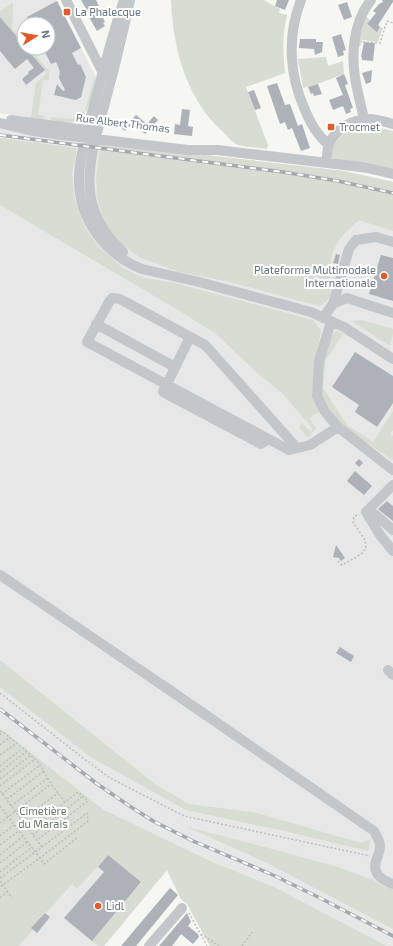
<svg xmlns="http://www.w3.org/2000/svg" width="393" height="946" font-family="'Exo 2',sans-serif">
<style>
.built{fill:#e6e7e6;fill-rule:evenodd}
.green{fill:#d7ddd3}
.building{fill:#acb2b8}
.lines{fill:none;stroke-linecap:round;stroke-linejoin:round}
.path{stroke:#bdbfc1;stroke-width:1.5;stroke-dasharray:2 2;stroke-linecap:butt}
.minor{stroke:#c3c7ca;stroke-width:10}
.rail-casing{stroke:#a4a9af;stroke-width:3.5}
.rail{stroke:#fff;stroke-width:2;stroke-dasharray:6;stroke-linecap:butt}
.poi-dot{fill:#df5b29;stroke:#fff;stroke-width:1.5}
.labels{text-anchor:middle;stroke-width:4;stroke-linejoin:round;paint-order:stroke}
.poi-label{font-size:11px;fill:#657483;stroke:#fff;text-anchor:start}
.street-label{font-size:11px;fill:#657483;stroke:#fff}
.park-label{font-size:11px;fill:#687a64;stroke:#fff}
</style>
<rect width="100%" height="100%" fill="#f6f6f2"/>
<path class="built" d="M0 0H56L96 77 87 110 83 116 78 120 72 123H68L0 113ZM24 24H48V48H24Z
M0 128 101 143 344 171 393 182V946H210L187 904 181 899 167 870 104 946H0L104 810 5 732 0 729Z"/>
<path class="green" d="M170 0H264L280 9 279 13 287 15C282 34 283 53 285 73L246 87 268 145 267 149C261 148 241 147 236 144 232 142 227 136 223 132 186 99 173 48 171 1Z
M13 3 12 29 24 42V45L0 17V11Z
M366 17 370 20 367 25 377 31 380 27 383 28 378 42 363 40 362 43H361L360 47H358L359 40Z
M26 48H29L49 71V80H43L38 115 45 116 44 119 31 118 36 83 46 74 45 70Z
M326 57 328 66 343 61 344 74 312 86 303 88 298 59Z
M96 77C92 92 90 118 73 122 66 124 57 121 51 120V117L72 119 85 111 94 78Z
M359 127C371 127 382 128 393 131V169L332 159C327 148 340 135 349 130 352 128 356 128 359 127Z
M0 138 76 148V154L72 173 74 197 83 224 97 245 123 268 144 278 175 283 313 320 321 331 315 363V396L319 412 309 418 316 428 308 438 299 427 302 423 311 432 313 429 283 394 256 372 216 334 183 313 0 205Z
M101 143 344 171 393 182V231L359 220C351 227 339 238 334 249 331 256 330 266 330 274 331 288 335 299 319 306L230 282 179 272 141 258 116 240 103 219 97 196 96 176Z
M362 320 393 329V334L390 346 353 322V321Z
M337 331 343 334 325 361 323 388 347 425 373 442 393 411V430L390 434 393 436V460C369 444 324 420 320 388 320 380 322 371 322 363 323 358 328 342 330 337 332 334 335 333 337 331Z
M0 660 155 784 189 804 257 813 361 843 371 839 368 851 289 832 186 810 92 758 0 687Z
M0 729 5 732 104 810 210 861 274 887 387 946H210L187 904 181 899 167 870 104 946H98L92 941 141 883 108 855 77 889 72 884 47 912 46 911 32 928 33 930 19 946H0Z
M187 827 276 850 341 868 373 880 385 887 393 889V929L267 863Z"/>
<path class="building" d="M81 0H96L99 6 97 7 105 22 103 23 105 26 97 31 89 17 90 16Z
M277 0H289L285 10 275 6Z
M382 0H393V2L378 25 380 27 377 32 367 24 376 13 373 11 379 4 383 2Z
M57 1 81 48 72 53 78 65 80 64 86 77 81 97 76 100 54 95 57 84 63 91 65 90 59 78 60 71 56 62 51 64 43 48H48V24H30L27 17Z
M347 2 352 17 344 20 338 5Z
M0 17 24 45V48H26L45 70 26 85 22 79 29 73 28 72 34 68 27 59 15 69 0 51Z
M341 34 346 50 343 51 344 55 338 57 332 37Z
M300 39H316V42H323L322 52 315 55 314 49 299 48Z
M364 42 375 43 373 61 362 60V57H361Z
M372 70 371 82 366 84 362 73Z
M344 74 348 84 345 85 353 108 350 109 351 112 346 114 343 106 333 110 329 100 343 95 336 78Z
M277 83 285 105 290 104 298 126 302 124 310 148 301 151 292 128 288 130 285 122 280 124 267 86Z
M318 84 322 94 314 96 313 93 311 94 308 87Z
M254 90 261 108 255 110 248 92Z
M182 109 190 110 188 126 193 127 192 136 174 134 175 124 180 125Z
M136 115 147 124 154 116 158 120 145 134 131 120Z
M126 121 131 125 125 131 120 127Z
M336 254 340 255 338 264 333 263Z
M381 255 393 258V301L369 294Z
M355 352 393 376V403L377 427 355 412 359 405 332 387Z
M359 459 363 463 359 467 355 463Z
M355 471 372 486 364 495 347 481Z
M387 501 393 506V521L378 509Z
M336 545 345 558 341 561 339 558 333 557Z
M340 647 354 656 351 662 336 653Z
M108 855 141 882 92 941 64 918 104 872 98 867Z
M170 888 178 895 136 946H121Z
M45 913 50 917 37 933 31 928Z
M187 913 191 922 188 926 198 934 199 937 193 944 181 934 172 946H159Z"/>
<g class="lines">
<path class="path" d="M363 42 380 43 387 21 393 23
M338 561 341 565 346 563 361 554 365 550 366 546 365 540 353 522 354 517 359 514
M0 693 83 758 110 778 184 816 370 856
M0 731 3 732 23 748 39 763 51 784 65 802 78 792 88 801 37 840
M0 735 3 732
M0 745 10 737
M0 755 17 743
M0 766 23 748
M0 772 27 751
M0 779 31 755
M0 786 35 759
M0 791 42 847 0 878
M2 794 40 765
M7 799 44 771
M0 806 40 858 0 887
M11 806 48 778
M22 820 58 793
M0 823 51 784
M28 829 65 802
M33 835 83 796
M0 836 14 825
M0 845 19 831
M42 847 87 813 88 821 40 858 44 864 77 838
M0 855 23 836
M0 863 27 842
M0 872 32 847
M0 881 12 898
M0 898 7 892
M189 913 207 946
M201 934 219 946
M242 946 252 932"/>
<path class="minor" d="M66 0 104 75
M124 0C113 32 105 64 96 97 90 122 80 151 79 177 78 218 104 254 142 269L199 282 311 312 344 327 393 359
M301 0C287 36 289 75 305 110 311 124 317 135 329 145
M364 119C361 105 357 91 355 77 351 52 354 21 371 0
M11 120 94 131
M0 123 33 131 54 134 188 150H218L242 153 353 166 367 168 393 174
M326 163C327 157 327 150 329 144 336 128 354 118 372 119 379 120 386 122 393 124
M123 252C70 203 92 155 107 95 116 63 123 32 130 0
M333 304 347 298 393 313
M323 318 333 304 349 249 356 240 376 237 393 242
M331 322 319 361 317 396 325 412 338 427 393 470
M96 324 175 367
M190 337 163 392 261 444 268 439
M297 448 205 345 120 299 112 298 109 302 87 342 289 450 310 445 338 427
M393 485 366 512 380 535 393 551
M368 515H376L393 530
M0 575 171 691 374 831C376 836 380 840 380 846 380 851 378 856 376 861 372 874 382 880 393 884
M388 670 393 675
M149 946 182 908"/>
<g class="rail-casing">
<path id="rail" d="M0 135 283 172 338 181 393 193
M0 709 96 783 128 805 153 821 193 841 273 875 322 899 393 936"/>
</g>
<use href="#rail" class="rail"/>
</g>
<g class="poi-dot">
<rect x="63" y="8" width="8" height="8" rx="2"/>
<rect x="327" y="123" width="8" height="8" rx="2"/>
<circle cx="384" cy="276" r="4"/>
<circle cx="98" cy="906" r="4"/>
</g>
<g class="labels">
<g class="poi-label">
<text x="75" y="16">La Phalecque</text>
<text x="339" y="131">Trocmet</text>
<text x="376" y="274" text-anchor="end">Plateforme Multimodale<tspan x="376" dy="13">Internationale</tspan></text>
<text x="106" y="910">Lidl</text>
</g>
<g class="street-label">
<text transform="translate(123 123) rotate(7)" y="4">Rue Albert Thomas</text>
</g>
<g class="park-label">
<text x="43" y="815">Cimetière<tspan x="43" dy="13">du Marais</tspan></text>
</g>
</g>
<g transform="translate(36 36) rotate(79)"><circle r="19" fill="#ffffff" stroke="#c1c7cd"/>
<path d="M0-3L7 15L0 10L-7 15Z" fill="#df5b29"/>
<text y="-6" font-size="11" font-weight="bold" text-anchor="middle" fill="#657483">N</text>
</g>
</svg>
